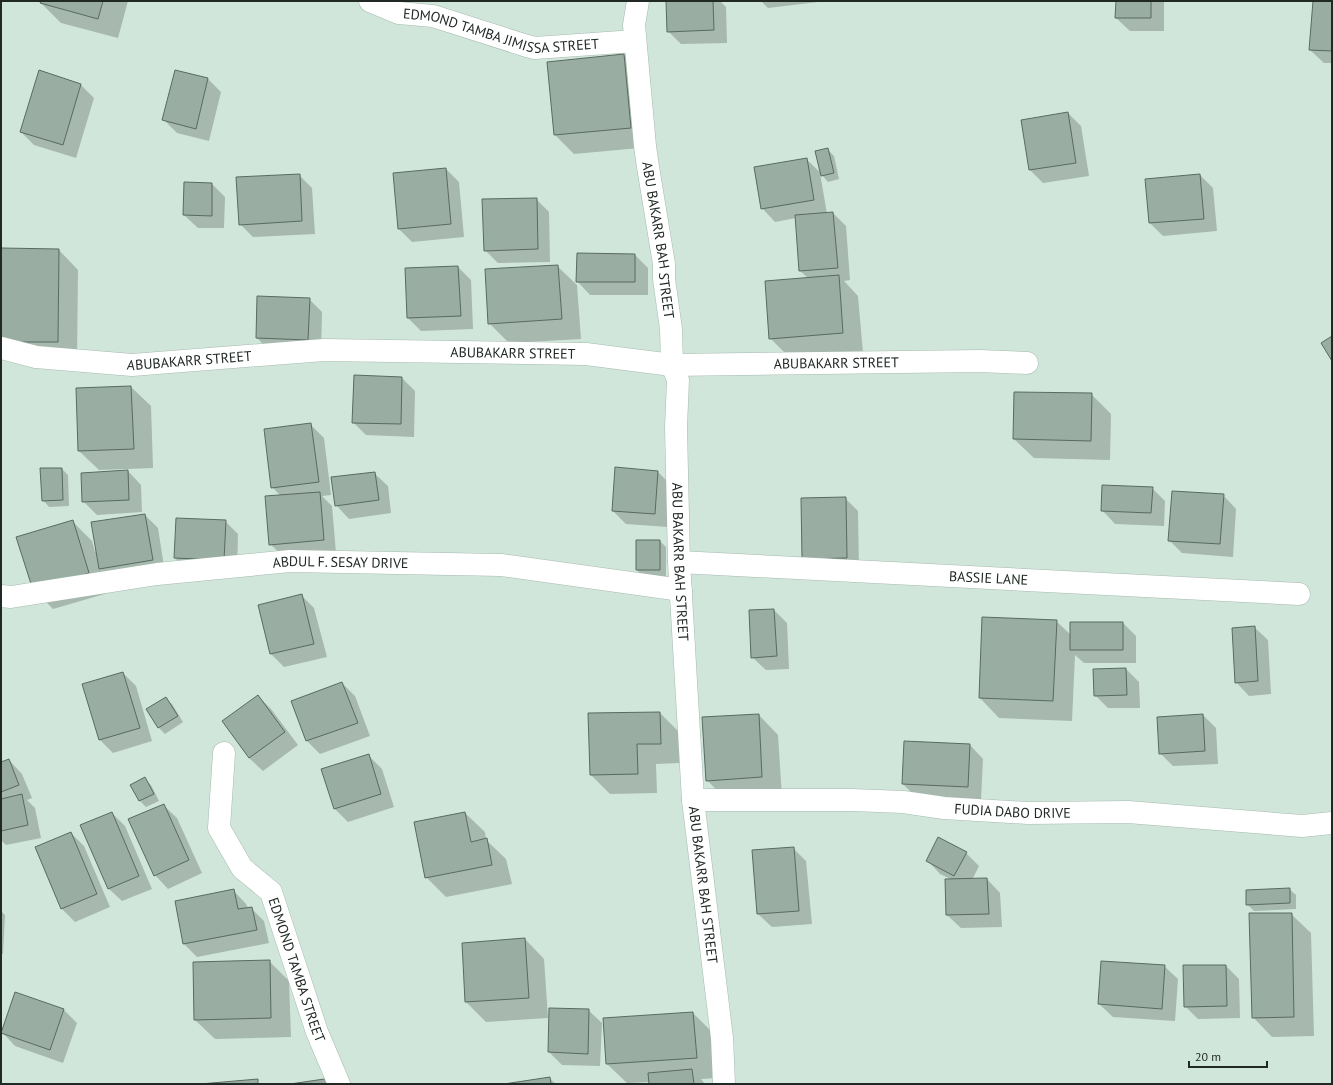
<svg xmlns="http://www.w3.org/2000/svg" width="1333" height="1085" font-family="'PT Sans',sans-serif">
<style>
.shadow{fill:#0003}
.building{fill:#99ada2;stroke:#596b61}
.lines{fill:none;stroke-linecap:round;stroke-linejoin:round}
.street-casing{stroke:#a6baaf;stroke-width:23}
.street{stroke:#fff;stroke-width:22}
.labels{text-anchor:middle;stroke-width:4;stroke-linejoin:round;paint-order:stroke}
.street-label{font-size:14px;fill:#212924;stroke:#d1e6da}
</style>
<rect width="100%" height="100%" fill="#d1e6da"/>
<path class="shadow" d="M42 1H128L118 38 61 23 41 3Z
M667 1H720L726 7 727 43 681 44 668 31Z
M761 1H818V2L768 8Z
M1117 1H1164V31H1130L1116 18Z
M1314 1H1332V63H1324L1310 50Z
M624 55 644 75 650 147 574 154 555 135Z
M39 72 81 85 94 98 76 158 34 145 21 132Z
M208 79 221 92 209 141 177 133 164 120Z
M1068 113 1081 126 1089 176 1043 183 1030 170Z
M827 149 834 156 839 179 828 182 820 173 827 214 833 213 846 226 850 280 844 281 858 296 863 353 790 358 770 338 808 278 800 271 796 218 775 222 762 208 806 159 822 174Z
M446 169 459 182 464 237 412 242 399 229Z
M299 175 312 188 315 234 253 237 240 224Z
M1200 175 1213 188 1217 231 1163 236 1150 223 1146 180Z
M212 184 225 197 224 228H198L184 215Z
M536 199 549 212 550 262 498 263 485 250Z
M1 249 59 250 78 270 77 361 1 343Z
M635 255 648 268V295H590L577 281Z
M557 266 577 285 581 339 509 343 489 323Z
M458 267 471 280 473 329 421 331 408 318Z
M309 299 322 312 321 353 270 351 257 338Z
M355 376 402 378 415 391 414 437 366 435 353 422Z
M131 387 151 406 153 468 99 470 79 451Z
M1091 394 1111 414 1110 460 1034 458 1014 439Z
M311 425 324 438 331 495 322 496 332 506 336 553 284 557 270 544 281 496 272 487Z
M62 469 68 475 69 506 49 507 43 500Z
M128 471 141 485 142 512 97 515 83 501Z
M658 472 671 485 668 527 626 524 613 511Z
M374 473 388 486 391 513 349 519 336 505Z
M1152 488 1165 501 1164 526 1115 524 1102 510Z
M1223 495 1236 509 1233 557 1182 553 1169 540Z
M845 498 858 511 859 571H816Z
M145 515 158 528 165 573 113 582 101 570 108 593 53 609 34 590 72 521 92 541 95 552Z
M225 521 238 534 237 573 188 571 175 558Z
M660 541 666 547V576H643L637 570Z
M301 595 314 608 327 657 284 667 271 654 259 605Z
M774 610 787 623 789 669 766 670 752 657Z
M1056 621 1071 635 1123 623 1136 636V663H1084L1075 655 1072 721 999 718 980 698Z
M1254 627 1268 640 1271 694 1249 696 1236 682Z
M1126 669 1139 682 1140 708H1108L1095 695Z
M123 673 136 686 152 741 113 753 100 740 84 685Z
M342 683 355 696 370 736 320 754 307 741 293 702Z
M258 696 271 709 298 745 263 771 249 758Z
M165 698 172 704 183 722 165 734 159 728 147 709Z
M660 713 679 732 680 763 656 764 657 793 610 794 591 775Z
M759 715 778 735 782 797 726 800 707 780Z
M1203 715 1216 728 1218 764 1173 766 1160 753Z
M970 745 983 759 981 800 916 797 903 784Z
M368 755 382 769 394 807 348 822 335 809Z
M9 760 22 774 32 798 27 800 35 808 41 838 6 845 1 840V763Z
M145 779 151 785 159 801 146 807 140 801 132 785Z
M163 805 177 818 202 873 168 889 155 875Z
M112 813 125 826 152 889 122 901 108 888Z
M465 813 485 832 486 840 506 859 512 884 446 897 426 877Z
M71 833 84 846 110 907 75 922 62 909 36 847Z
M793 848 806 861 812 924 772 927 758 914Z
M966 853 979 866 972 880 987 879 1000 893 1002 927 961 928 947 915 946 880H953L940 874 927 860Z
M1289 889 1296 895V909L1254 911 1247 904Z
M233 890 246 904 248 908H251L264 921 269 943 197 957 184 944 176 902Z
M1 911 5 915 3 954H1Z
M1291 914 1311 933 1314 1036 1272 1037 1253 1017Z
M525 939 544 959 548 1018 486 1022 466 1002 463 944Z
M269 961 289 981 291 1037 215 1039 195 1020Z
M1164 966 1178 979 1175 1021 1113 1017 1099 1004Z
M1226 966 1239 979 1240 1018 1198 1019 1185 1006Z
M16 993 64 1010 77 1023 63 1063 15 1046 2 1032Z
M588 1010 602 1023 600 1066 562 1065 549 1052Z
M693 1013 713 1033 716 1078 701 1079 705 1084H650V1082L627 1083 607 1064Z
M549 1078 556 1084H510Z"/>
<path class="building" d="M41 1H103L98 19 40 3Z
M666 1H713L714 30 667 32Z
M1116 1H1151V18H1115Z
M1313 1H1332V51L1309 50Z
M624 54 631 128 554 135 547 62Z
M39 70 81 84 63 145 20 132Z
M175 70 208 78 196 129 162 120Z
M1068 112 1076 163 1029 170 1021 120Z
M828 148 834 173 821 176 815 151Z
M807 158 814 200 761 209 754 167Z
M446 168 451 224 398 229 393 173Z
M300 174 302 221 239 225 236 177Z
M1200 174 1204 219 1149 223 1145 179Z
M184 182 212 183V216L183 215Z
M537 198 538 249 484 251 482 199Z
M833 212 838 268 799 271 795 215Z
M1 248 59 249 58 342H1Z
M577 253 635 254V282H576Z
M558 265 562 319 488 324 485 269Z
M458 266 461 316 407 318 405 268Z
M839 275 843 333 769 339 765 281Z
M257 296 310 298 308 340 256 338Z
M1332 336V361L1321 343Z
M354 375 402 377 401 424 352 423Z
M131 386 134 449 78 451 76 388Z
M1014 392 1092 393 1091 441 1013 439Z
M311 423 319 482 271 488 264 429Z
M615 467 658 471 655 514 612 511Z
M40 468H62L63 500 42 501Z
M128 470 129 500 82 502 81 473Z
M375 472 379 500 335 506 331 477Z
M1102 485 1153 487 1151 513 1101 511Z
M1172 491 1224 494 1220 544 1168 541Z
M320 492 324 540 269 545 265 496Z
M846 497 847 558 802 559 801 498Z
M145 514 153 560 99 569 91 522Z
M176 518 226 520 224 560 174 558Z
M73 520 89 573 33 590 16 537Z
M636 540H660V570H636Z
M302 594 314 644 270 654 258 605Z
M774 609 777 656 751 658 749 610Z
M982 617 1057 620 1053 701 979 698Z
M1070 622H1123V650H1070Z
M1255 626 1258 681 1235 683 1232 628Z
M1126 668 1127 695 1094 696 1093 669Z
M123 672 140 728 99 740 82 684Z
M342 682 358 723 306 741 291 701Z
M258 695 285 732 249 758 222 721Z
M166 697 178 716 158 728 146 709Z
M660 712 661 744H637L638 774 590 775 588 713Z
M759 714 762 777 706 781 702 717Z
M1203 714 1205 751 1159 754 1157 717Z
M904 741 970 744 968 787 902 784Z
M369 754 381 794 334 809 321 769Z
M9 759 19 785 1 792V762Z
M145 777 154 794 139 801 130 785Z
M22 794 28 825 1 831V799Z
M164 804 189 860 154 876 128 819Z
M112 812 139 876 108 889 80 825Z
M465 812 471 842 487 838 492 865 425 878 414 822Z
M71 832 97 894 61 909 35 847Z
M938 837 967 852 954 876 926 861Z
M794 847 799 911 757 914 752 850Z
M987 878 989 914 946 915 945 879Z
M1290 888V903L1246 905V890Z
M234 889 238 909 252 907 257 930 183 944 175 901Z
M1249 913H1292L1294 1017 1252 1018Z
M525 938 529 998 465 1002 462 943Z
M270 960 271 1018 194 1020 193 962Z
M1101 961 1165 965 1162 1009 1098 1004Z
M1183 965H1226L1227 1006 1184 1007Z
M15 992 64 1009 50 1050 1 1033Z
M549 1008 589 1009 588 1054 548 1052Z
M693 1012 697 1058 606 1064 603 1018Z
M692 1069 694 1084H649L648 1073Z
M550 1077 551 1084H504Z
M331 1078 332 1084H290Z
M258 1079V1084H200Z"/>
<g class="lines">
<g class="street-casing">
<g id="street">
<path id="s1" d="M370 1 399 13 433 16 527 46 535 48 635 41"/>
<path id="s2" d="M638 1 634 25 645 146 648 167 664 264V279L671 329 672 365 678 380 676 427 679 562 693 800 722 1038 724 1084"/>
<path id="s3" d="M1 348 36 357 132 365 324 350 586 354 672 365 980 361 1027 363"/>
<path id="s4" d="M679 562 1299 594"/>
<path id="s5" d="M1 596 11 597 157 574 290 561 501 565 681 590"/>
<path id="s6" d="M224 753 219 828 242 868 271 892 317 1032 339 1084"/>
<path id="s7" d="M693 800H852L903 802 944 808 1028 813 1128 812 1302 826 1332 823"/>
</g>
</g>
<use href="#street" class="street"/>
</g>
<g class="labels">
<g class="street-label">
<text dy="5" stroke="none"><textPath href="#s1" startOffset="136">EDMOND TAMBA JIMISSA STREET</textPath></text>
<text dy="5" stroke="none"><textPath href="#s2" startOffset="241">ABU BAKARR BAH STREET</textPath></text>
<text dy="5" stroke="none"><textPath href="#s3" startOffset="514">ABUBAKARR STREET</textPath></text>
<text dy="5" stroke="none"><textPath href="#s3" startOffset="190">ABUBAKARR STREET</textPath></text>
<text dy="5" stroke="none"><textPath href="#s3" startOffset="838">ABUBAKARR STREET</textPath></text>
<text dy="5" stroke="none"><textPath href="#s2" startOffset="565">ABU BAKARR BAH STREET</textPath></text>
<text dy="5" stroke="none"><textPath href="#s5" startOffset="342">ABDUL F. SESAY DRIVE</textPath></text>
<text dy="5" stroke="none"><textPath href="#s4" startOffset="310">BASSIE LANE</textPath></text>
<text dy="5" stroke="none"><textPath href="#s7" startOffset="320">FUDIA DABO DRIVE</textPath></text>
<text dy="5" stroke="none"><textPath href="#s2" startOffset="889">ABU BAKARR BAH STREET</textPath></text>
<text dy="5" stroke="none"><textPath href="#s6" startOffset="241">EDMOND TAMBA STREET</textPath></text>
</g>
</g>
<rect width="1333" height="1085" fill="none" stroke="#212924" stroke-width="4"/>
<path d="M1189 1061v6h78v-6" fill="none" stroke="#212924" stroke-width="2"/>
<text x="1195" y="1061" font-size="12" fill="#212924" stroke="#d1e6da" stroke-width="3" paint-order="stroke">20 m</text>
</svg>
